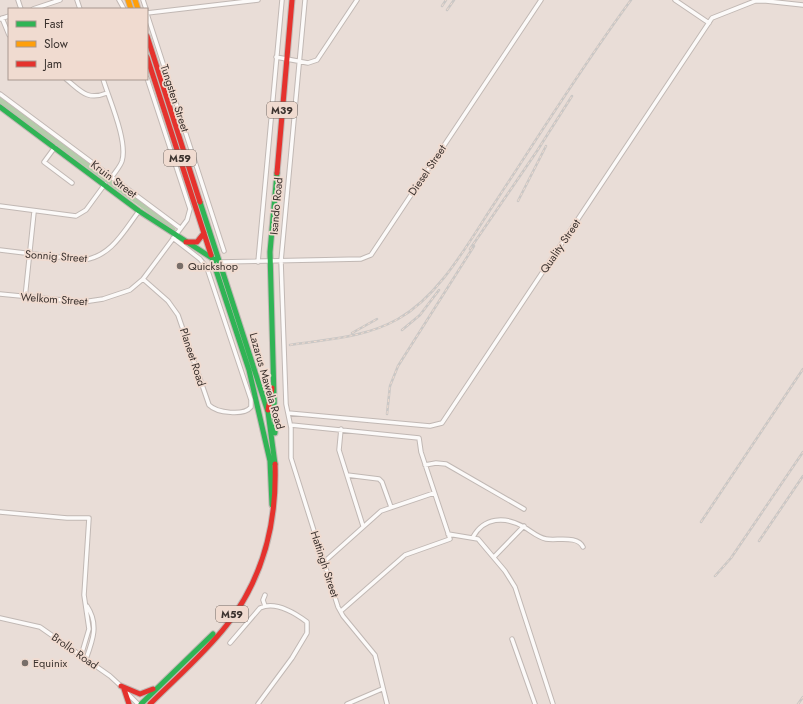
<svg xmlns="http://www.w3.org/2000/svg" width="803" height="704" font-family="Jost,sans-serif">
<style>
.green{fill:#b4ccaa}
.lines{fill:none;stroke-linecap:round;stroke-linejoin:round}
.street-casing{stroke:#c1b8b4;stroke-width:5.5}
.fast-casing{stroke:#c1b8b4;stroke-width:7}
.slow-casing{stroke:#c1b8b4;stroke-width:7}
.jam-casing{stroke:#c1b8b4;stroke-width:7}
.street{stroke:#fcfaf9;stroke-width:3.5}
.fast{stroke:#30b455;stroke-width:5}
.slow{stroke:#ff9f0a;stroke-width:5}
.jam{stroke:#e5322d;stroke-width:5}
.rail-casing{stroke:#cac7c5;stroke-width:2.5}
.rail{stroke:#f0dbd0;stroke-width:1;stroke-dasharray:3;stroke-linecap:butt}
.poi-dot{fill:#786e69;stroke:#f0dbd0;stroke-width:1.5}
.labels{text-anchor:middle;stroke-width:3.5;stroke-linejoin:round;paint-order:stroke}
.shield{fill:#f0dbd0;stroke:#71655f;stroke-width:1}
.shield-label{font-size:10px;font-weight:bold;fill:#3b322e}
.street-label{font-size:11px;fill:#3b322e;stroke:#f0dbd0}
.poi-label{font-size:11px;fill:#3b322e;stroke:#f0dbd0;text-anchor:start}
</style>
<rect width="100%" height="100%" fill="#e9ddd7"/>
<path class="green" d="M0 97 172 225 176 229 174 231 162 223 0 104Z"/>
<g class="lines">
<g class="street-casing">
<path id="street" d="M18 0 21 9
M77 0 80 9
M119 0 124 9
M143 0 146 9
M305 0 281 261 286 404 291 428V458L338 607 343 616 375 655 387 704
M675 0 709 23
M33 9 60 0
M147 13 258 0
M147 14 224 251
M2 18 9 35
M0 19 9 16
M276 57 308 63 317 60 357 0
M66 79C81 91 87 101 107 93
M103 79C109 99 128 141 122 161 120 167 115 172 112 177
M0 94 180 228
M55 147 44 162 72 183
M0 206 76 216 86 210 105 184
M0 250 83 260C111 257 124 231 139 211
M220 262 361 259 371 255 541 0
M258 262 282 0
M143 279 168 301 178 315 209 405C217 413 244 416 251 407V400L207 268 200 259 173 238
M0 294 83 302 103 299 130 290 143 279 187 220 190 209 147 78
M25 298 34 212
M288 413 430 426 442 423 712 18 755 1H766L803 5
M291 425 419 438 421 452 450 539 405 555 341 611
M341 429 339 450 363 526
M425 465 436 463 446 464 524 509
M347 475 379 479 382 482 391 507
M0 512 67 518H89L84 595 89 629 81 656
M448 534 478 539 505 571 515 587 553 704
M473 537C484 517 505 516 524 527 531 531 537 537 546 539 556 541 578 535 583 547
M494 557 524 526
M324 562 381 511 434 493
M265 606 263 600 265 595
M0 618 40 627 110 676 122 687
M512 639 535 704
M230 643 260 608C275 601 295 613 307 622V633L292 658 258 704
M86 659C93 640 99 624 87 606
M126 692 138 704
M347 704 382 689"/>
</g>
<g class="fast-casing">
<path id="fast" d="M0 107 139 211 215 260
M200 202 268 412 275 464
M211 255 249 370 270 461 272 505
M275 433 270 252 277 173
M141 704 213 634"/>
</g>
<g class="slow-casing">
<path id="slow" d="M128 0 131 9
M135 0 138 9"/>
</g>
<g class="jam-casing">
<path id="jam" d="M147 36 200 202
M147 57 211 255
M277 173 292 0
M186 242H197L204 233
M268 410 272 388
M121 686 140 694 153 689
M124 689 129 704
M150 704C176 678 204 654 226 626 263 579 277 523 275 464"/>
</g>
<use href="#street" class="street"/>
<use href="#fast" class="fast"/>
<use href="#slow" class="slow"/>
<use href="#jam" class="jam"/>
<g class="rail-casing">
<path id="rail" d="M442 6 446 0
M447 10 454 0
M518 201 546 146
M470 249 537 151 572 96
M402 330 420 315 439 290
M352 333 377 319
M290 345C328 339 364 338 398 319 441 295 469 241 496 201 540 134 583 65 631 0
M387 414 390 386 398 366 474 246
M701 522 803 369
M759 541 803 476
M715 576 731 558 803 452
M798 704 803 697"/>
</g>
<use href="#rail" class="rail"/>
</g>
<g class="poi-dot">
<circle cx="180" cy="266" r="4"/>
<circle cx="25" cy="663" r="4"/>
</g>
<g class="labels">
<g class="shield">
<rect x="267" y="102" width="30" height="16" rx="3"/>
<rect x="164" y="150" width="32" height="16" rx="3"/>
<rect x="216" y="606" width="32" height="16" rx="3"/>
</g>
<g class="shield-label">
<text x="282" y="114">M39</text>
<text x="180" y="162">M59</text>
<text x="232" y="618">M59</text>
</g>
<g class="street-label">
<text transform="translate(175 98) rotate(72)" y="4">Tungsten Street</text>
<text transform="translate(427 170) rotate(-56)" y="4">Diesel Street</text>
<text transform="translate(114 179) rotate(37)" y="4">Kruin Street</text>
<text transform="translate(276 206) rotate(-85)" y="4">Isando Road</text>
<text transform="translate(560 246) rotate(-56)" y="4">Quality Street</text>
<text transform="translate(56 256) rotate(4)" y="4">Sonnig Street</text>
<text transform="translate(54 299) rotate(4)" y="4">Welkom Street</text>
<text transform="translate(193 357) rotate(72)" y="4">Planeet Road</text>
<text transform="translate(267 381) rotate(74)" y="4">Lazarus Mawela Road</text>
<text transform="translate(325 564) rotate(72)" y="4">Hattingh Street</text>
<text transform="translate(75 651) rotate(35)" y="4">Brollo Road</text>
</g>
<g class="poi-label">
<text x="188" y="270">Quickshop</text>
<text x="33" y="667">Equinix</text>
</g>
</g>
<rect x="8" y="8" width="140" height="72" fill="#f0dbd0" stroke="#a8978f"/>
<rect x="16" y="21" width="20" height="6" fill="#30b455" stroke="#a8978f"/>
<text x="44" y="28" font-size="12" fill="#3b322e">Fast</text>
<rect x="16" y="41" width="20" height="6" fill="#ff9f0a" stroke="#a8978f"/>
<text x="44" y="48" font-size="12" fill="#3b322e">Slow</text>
<rect x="16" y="61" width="20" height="6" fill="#e5322d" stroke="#a8978f"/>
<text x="44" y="68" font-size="12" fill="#3b322e">Jam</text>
</svg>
